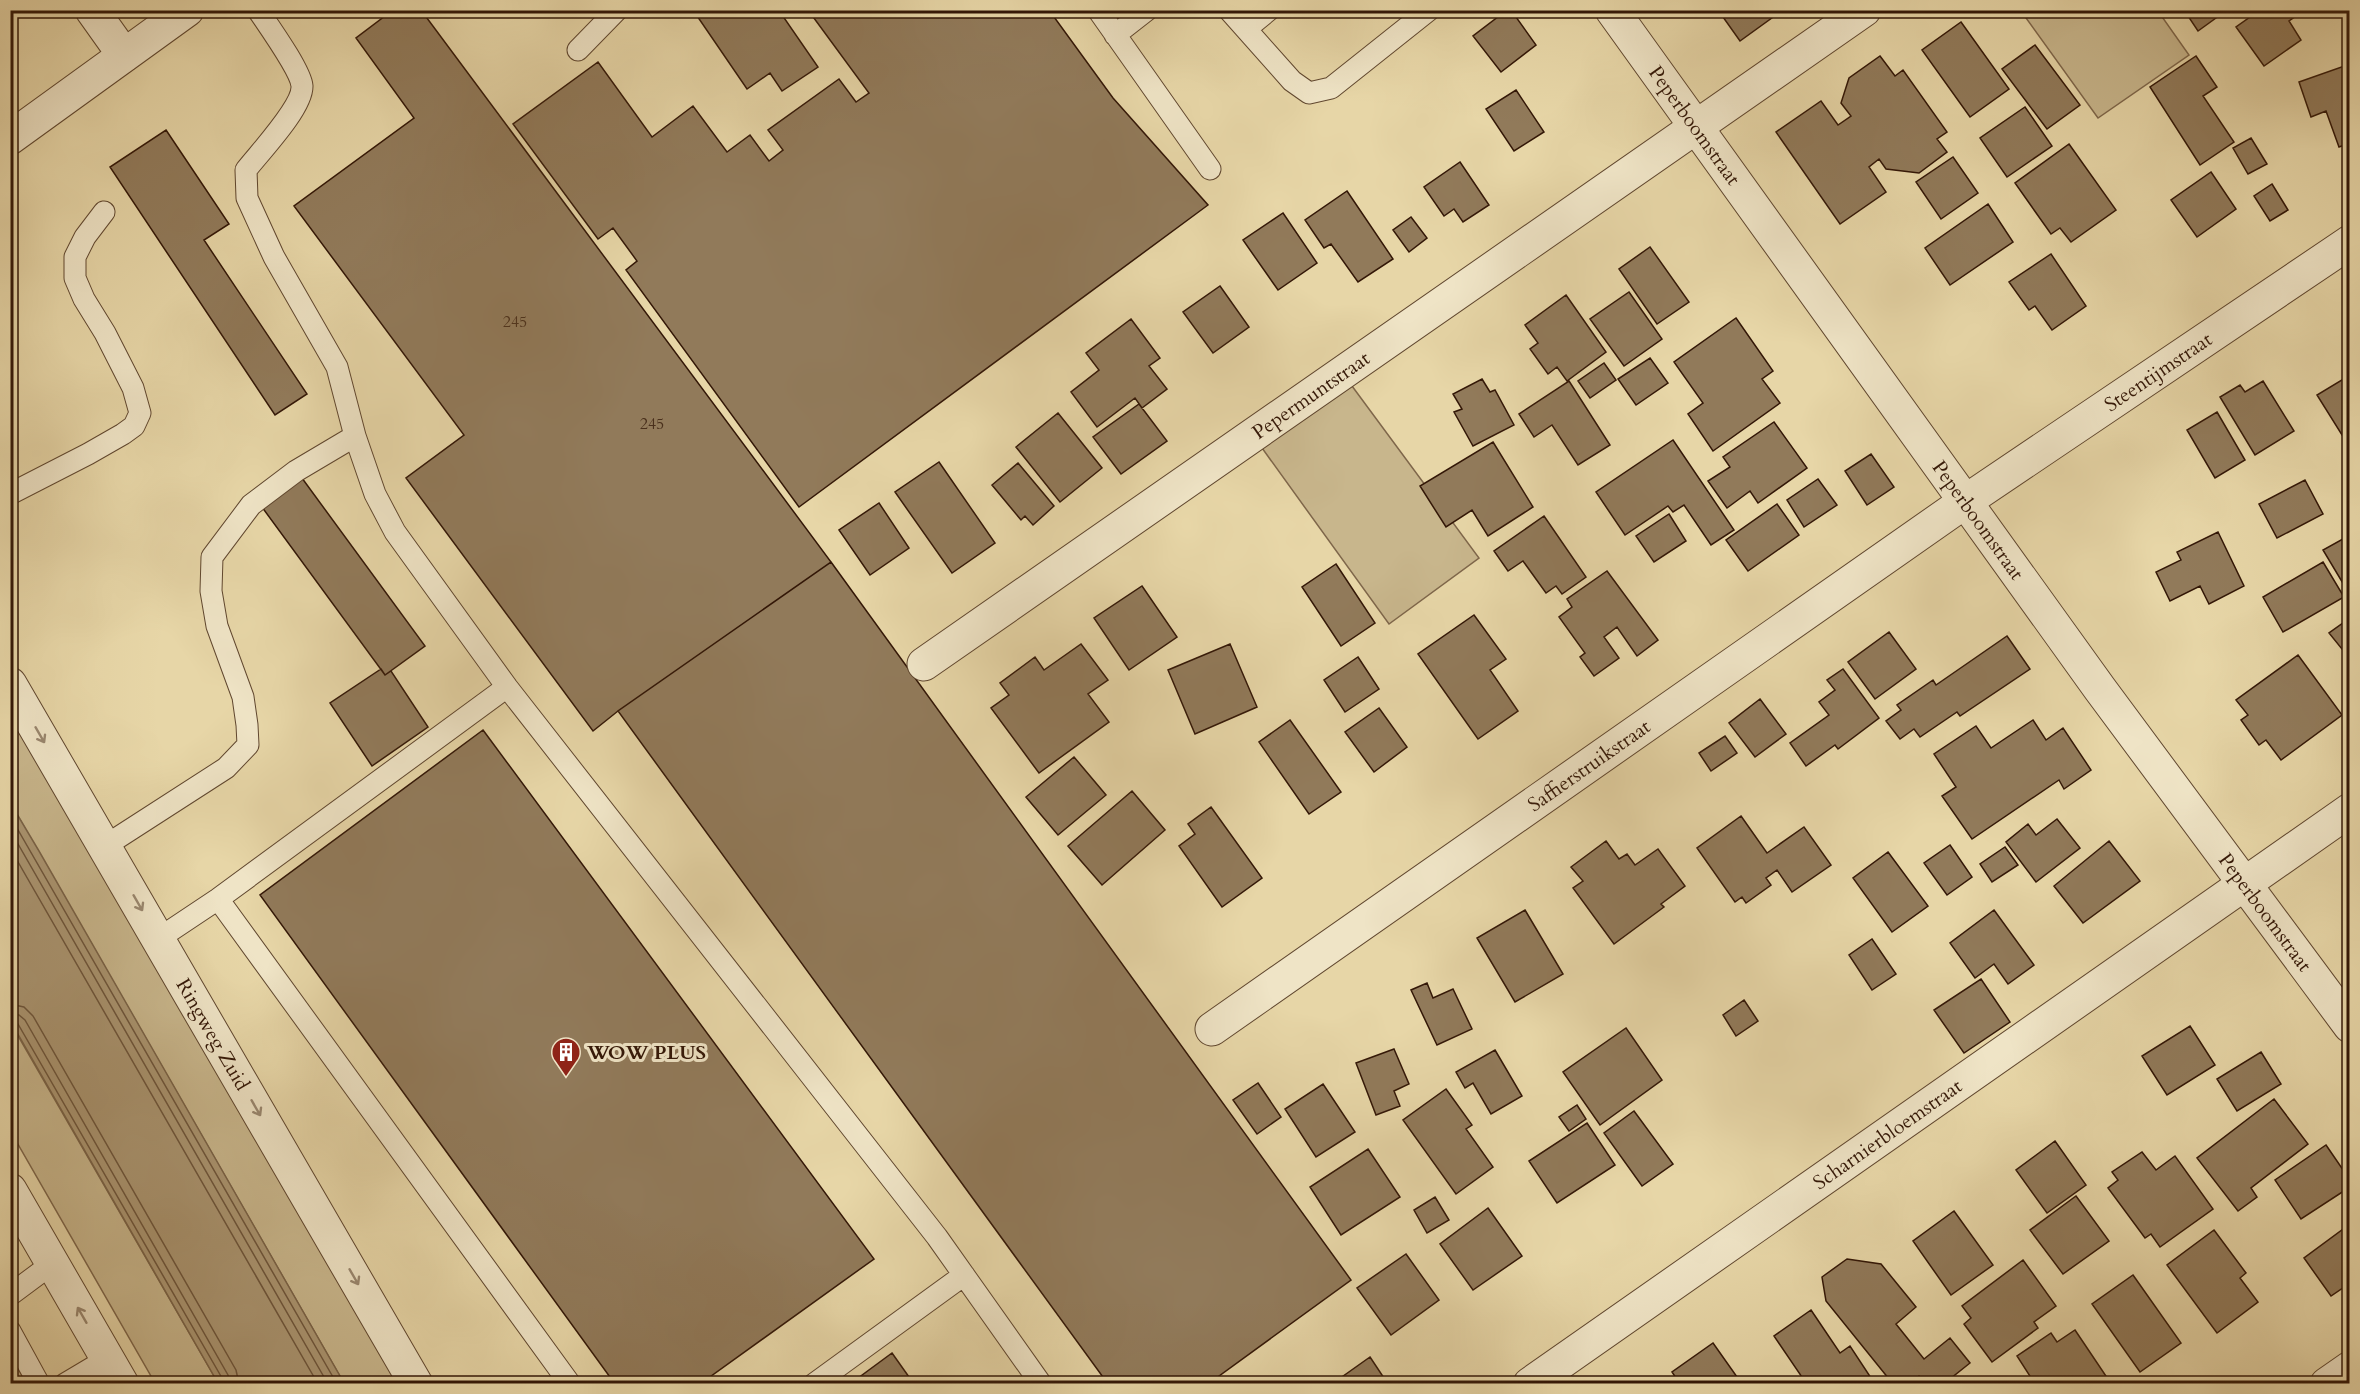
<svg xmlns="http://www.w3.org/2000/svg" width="2360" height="1394" font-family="Cardo,serif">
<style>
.green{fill:#c8b68c;stroke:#7e664a;stroke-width:1.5}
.water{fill:#aa9571;stroke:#7a6347;stroke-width:1.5}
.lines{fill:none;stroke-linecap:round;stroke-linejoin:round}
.shore{stroke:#6e563c;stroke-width:1.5}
.building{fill:#917a5a;stroke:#331707;stroke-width:1.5}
.service-casing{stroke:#60472f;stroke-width:23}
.minor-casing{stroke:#60472f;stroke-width:35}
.tertiary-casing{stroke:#60472f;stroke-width:35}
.service{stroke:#efe4c6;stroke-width:21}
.minor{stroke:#efe4c6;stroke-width:33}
.tertiary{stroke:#efe4c6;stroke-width:33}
.oneway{stroke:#9a8870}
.labels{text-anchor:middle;stroke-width:6;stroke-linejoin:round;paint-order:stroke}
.number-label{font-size:16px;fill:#4a301c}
.street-label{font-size:20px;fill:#331707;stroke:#efe4c6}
.poi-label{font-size:20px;font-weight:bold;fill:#331707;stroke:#efe4c6;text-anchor:start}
</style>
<rect width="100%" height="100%" fill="#e7d6a7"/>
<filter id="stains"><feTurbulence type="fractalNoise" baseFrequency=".00333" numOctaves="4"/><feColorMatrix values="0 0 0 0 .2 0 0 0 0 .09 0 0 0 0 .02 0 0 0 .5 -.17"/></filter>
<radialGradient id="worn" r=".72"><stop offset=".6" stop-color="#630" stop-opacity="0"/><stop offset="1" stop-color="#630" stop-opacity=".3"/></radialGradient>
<path class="green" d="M2021 11H2158L2189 55 2098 118Z
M1352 386 1479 558 1389 624 1262 448Z
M10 710 399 1383H344L11 804Z
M10 1022 218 1383H155L11 1132Z
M11 1355 26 1383H11Z"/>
<path class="water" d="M11 804 39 851 344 1383H218L11 1022Z"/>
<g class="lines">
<path class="shore" d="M10 816 337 1384
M10 830 328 1384
M10 848 318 1384
M10 1004 24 1007 33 1016 236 1370 239 1384
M10 1013 19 1015 25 1020 228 1375 230 1384
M10 1020 18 1024 222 1378 223 1384"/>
</g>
<path class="building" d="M393 10H421L831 562 618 711 593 731 406 478 464 435 294 206 414 118 356 38Z
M693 10H783L780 12 818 67 782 91 770 73 747 89Z
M808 10H1049L1113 98 1208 205 799 507 626 270 637 261 613 228 598 239 513 124 598 62 652 137 693 106 727 152 750 135 769 161 783 150 768 130 839 79 856 102 869 93Z
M1507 10H1511L1536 45 1501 72 1473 36Z
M1718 10H1783L1740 41Z
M2184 10H2227L2198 31Z
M2260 10H2297L2299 14 2289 21 2301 40 2264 66 2236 27Z
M1961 22 2009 89 1970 117 1922 50Z
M2035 45 2080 105 2047 129 2002 69Z
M1880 56 1895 76 1903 70 1947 132 1937 139 1947 152 1919 173 1886 169 1879 159 1869 167 1886 192 1840 224 1776 132 1821 101 1838 125 1851 116 1841 103 1849 78Z
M2196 56 2217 87 2203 96 2234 142 2200 165 2150 87Z
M2350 64V143L2339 147 2326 111 2311 117 2299 82Z
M1516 90 1544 132 1514 151 1486 109Z
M2025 107 2052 146 2007 177 1980 138Z
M166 130 229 224 204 240 307 394 275 415 110 167Z
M2251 138 2267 164 2248 174 2233 148Z
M2069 144 2116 210 2071 242 2060 228 2051 234 2015 183Z
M1953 157 1978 193 1941 219 1916 182Z
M1460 162 1489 205 1463 222 1454 209 1444 216 1424 187Z
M2211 172 2236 209 2197 237 2171 200Z
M2272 184 2288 210 2270 221 2254 196Z
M1347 191 1393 259 1358 282 1331 244 1324 248 1305 220Z
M1988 204 2013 242 1950 285 1925 248Z
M1283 213 1317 263 1278 290 1243 240Z
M1411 217 1427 238 1409 252 1393 230Z
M1650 247 1689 302 1657 324 1619 269Z
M2051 254 2086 306 2052 330 2035 306 2029 310 2009 282Z
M1220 286 1249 327 1213 353 1183 312Z
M1629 292 1662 339 1624 366 1590 319Z
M1566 295 1606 352 1567 381 1557 367 1548 374 1530 349 1538 343 1525 325Z
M1736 318 1773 371 1762 379 1780 403 1713 451 1688 414 1703 403 1674 362Z
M1131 319 1160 358 1149 366 1167 389 1142 408 1135 398 1097 427 1071 392 1099 370 1086 353Z
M2350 327V343L2343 332Z
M1650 358 1668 383 1636 405 1618 379Z
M1604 363 1616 380 1590 398 1578 381Z
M2350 375V441L2347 443 2317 395Z
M1482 379 1490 392 1495 390 1514 425 1473 446 1454 412 1462 409 1453 394Z
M1569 381 1610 445 1578 465 1552 425 1534 437 1519 414Z
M2263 381 2294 431 2255 455 2220 397 2240 385 2245 392Z
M1139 404 1167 441 1121 474 1093 437Z
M2217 412 2245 460 2215 478 2187 430Z
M1058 413 1102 468 1060 502 1016 447Z
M1774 422 1807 468 1758 503 1750 491 1727 508 1708 481 1730 467 1723 457Z
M1673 440 1734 530 1711 545 1684 505 1673 512 1668 506 1625 535 1596 492Z
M1493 442 1533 507 1488 536 1472 510 1446 527 1420 486Z
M1871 454 1894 487 1867 505 1845 471Z
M939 462 995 543 952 573 895 492Z
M1018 463 1054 506 1033 525 1025 516 1021 520 992 485Z
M299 474 425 646 385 675 259 503Z
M1818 479 1837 505 1804 527 1787 500Z
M2305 480 2323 514 2277 538 2259 504Z
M879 503 909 548 870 575 839 530Z
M1777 504 1799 535 1748 571 1726 540Z
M1669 514 1686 541 1654 562 1636 536Z
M1544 516 1586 577 1562 594 1556 586 1546 593 1523 561 1508 571 1494 551Z
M2218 532 2244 586 2209 604 2200 586 2170 601 2156 572 2181 560 2177 552Z
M2350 535V595L2323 550Z
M831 562 1351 1280 1208 1384H1108L618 711Z
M2323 562 2344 597 2283 632 2263 597Z
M1336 564 1375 623 1341 646 1302 587Z
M1607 571 1658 640 1637 656 1617 627 1604 637 1619 658 1594 676 1580 657 1585 653 1559 617 1572 607 1567 599Z
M1142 586 1177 637 1129 670 1094 618Z
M1474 615 1506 659 1490 670 1518 711 1478 739 1418 654Z
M2350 618V659L2329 633Z
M1889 632 1916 669 1875 699 1848 662Z
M2007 636 2030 669 1960 716 1957 712 1920 737 1914 729 1900 739 1886 721 1901 710 1897 705 1933 680 1936 685Z
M1081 644 1108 680 1088 694 1109 722 1039 773 991 708 1009 695 1000 683 1035 657 1044 670Z
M1230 644 1257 707 1195 734 1168 670Z
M2298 655 2342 715 2281 760 2266 740 2259 745 2241 720 2248 715 2236 700Z
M1358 657 1379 689 1345 712 1324 680Z
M381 669 385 675 391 671 428 727 372 766 330 703Z
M1843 669 1879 718 1838 749 1835 745 1806 766 1790 743 1829 715 1819 702 1835 690 1827 680Z
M1760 699 1786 734 1755 757 1729 723Z
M1379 708 1407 747 1374 772 1345 732Z
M1290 720 1341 792 1309 814 1259 742Z
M2033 720 2046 740 2063 728 2091 770 2064 789 2059 780 1972 839 1942 796 1956 787 1934 754 1976 726 1991 748Z
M483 730 874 1259 700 1384H615L260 895Z
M1725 736 1737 753 1711 771 1699 753Z
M1074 757 1106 795 1058 835 1026 797Z
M1132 791 1165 830 1102 885 1068 846Z
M1211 807 1262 878 1222 907 1179 846 1195 834 1188 824Z
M1741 816 1767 853 1804 827 1831 865 1792 892 1777 870 1766 878 1771 885 1746 903 1742 897 1735 902 1697 848Z
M2057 819 2080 848 2036 882 2006 842 2028 824 2036 835Z
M1606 841 1619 859 1627 854 1635 865 1658 849 1685 886 1661 904 1664 907 1614 944 1573 888 1583 881 1571 867Z
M2109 841 2140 881 2083 923 2054 886Z
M1950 845 1972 877 1947 895 1924 863Z
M2005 847 2018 865 1992 882 1980 864Z
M1888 852 1928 906 1892 932 1853 878Z
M1525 910 1563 974 1515 1002 1477 938Z
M1994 910 2034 965 2008 984 1994 964 1975 978 1950 943Z
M1872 939 1896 974 1872 990 1849 955Z
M1981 979 2010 1022 1964 1053 1934 1010Z
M1427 983 1433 998 1453 989 1472 1029 1437 1045 1411 990Z
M1744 1000 1758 1021 1736 1036 1723 1015Z
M2190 1026 2215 1065 2167 1095 2142 1056Z
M1626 1028 1662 1080 1600 1125 1563 1072Z
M1394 1049 1409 1084 1394 1091 1400 1106 1376 1115 1356 1063Z
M1495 1050 1522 1096 1491 1114 1473 1083 1465 1088 1456 1072Z
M2261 1052 2281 1084 2237 1111 2217 1079Z
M1258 1083 1281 1117 1257 1134 1233 1100Z
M1323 1084 1355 1132 1316 1157 1285 1109Z
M1446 1089 1472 1125 1466 1129 1493 1167 1456 1194 1403 1120Z
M2274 1099 2308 1144 2251 1188 2257 1197 2238 1211 2197 1158Z
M1577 1105 1586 1119 1569 1131 1559 1117Z
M1634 1111 1673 1164 1642 1186 1604 1133Z
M1587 1123 1615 1165 1557 1203 1529 1161Z
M2055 1141 2086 1185 2047 1213 2016 1170Z
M2326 1145 2350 1180V1187L2301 1219 2275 1180Z
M1368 1149 1400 1197 1341 1235 1310 1187Z
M2142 1152 2156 1170 2175 1156 2213 1209 2160 1247 2151 1234 2145 1238 2108 1188 2118 1180 2112 1172Z
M2076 1196 2109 1241 2063 1274 2030 1230Z
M1435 1197 1449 1220 1427 1233 1414 1210Z
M1488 1208 1522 1256 1473 1290 1440 1244Z
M1954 1211 1993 1265 1951 1295 1913 1241Z
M2350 1224V1283L2331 1296 2304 1258Z
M2214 1230 2246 1273 2240 1278 2258 1302 2217 1333 2167 1265Z
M1406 1254 1439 1300 1391 1335 1357 1288Z
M1847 1259 1881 1264 1916 1307 1896 1324 1924 1359 1950 1338 1970 1363 1950 1379 1953 1384H1925L1919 1376 1910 1384H1893L1826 1301 1822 1277Z
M2023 1260 2056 1306 2034 1322 2038 1328 1992 1362 1964 1324 1971 1318 1962 1306Z
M2133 1275 2181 1343 2140 1372 2092 1304Z
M1811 1310 1840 1353 1850 1346 1875 1384H1799L1804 1380 1774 1336Z
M2075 1330 2110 1382 2035 1384 2017 1356 2051 1333 2057 1342Z
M1713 1343 1742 1384H1680L1672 1372Z
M892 1353 914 1384H850Z
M1370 1357 1388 1384H1332Z"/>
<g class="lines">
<g class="service-casing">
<path id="service" d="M258 10C268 25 301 71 302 86 303 107 260 152 246 170L247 198 274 257 337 367 355 436 375 494 395 532 507 687 937 1237 1041 1384
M1098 10 1210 169
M1229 10 1292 81 1309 93 1331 88 1429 10
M1246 29 1269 10
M1115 35 1147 10
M578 50 617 10
M10 494 88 454 123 434 134 426 140 413 133 388 105 333 84 299 75 278V257L85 237 104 212
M105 846 226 768 248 745 247 725 243 697 217 626 211 591 212 557 251 505 296 471 355 436
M218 899 570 1384
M158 939 218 899 507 687
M10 1295 53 1263
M10 1331 39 1384
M65 1384 107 1359
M814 1384 964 1275"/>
</g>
<g class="minor-casing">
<g id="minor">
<path d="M92 10 124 55"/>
<path id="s1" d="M1612 10 2100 689 2350 1026"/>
<path d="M10 138 187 10"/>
<path id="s2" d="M924 664 1864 10"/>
<path id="s3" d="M1212 1029 1966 501 2350 242"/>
<path id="s4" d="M1530 1384 2350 810"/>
<path d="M2327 1384 2350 1368"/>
</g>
</g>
<g class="tertiary-casing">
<g id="tertiary">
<path id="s5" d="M10 684 416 1384"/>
<path d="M10 1190 122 1384"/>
</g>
</g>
<use href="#service" class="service"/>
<use href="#minor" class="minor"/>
<use href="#tertiary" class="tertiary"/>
</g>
<defs><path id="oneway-shaft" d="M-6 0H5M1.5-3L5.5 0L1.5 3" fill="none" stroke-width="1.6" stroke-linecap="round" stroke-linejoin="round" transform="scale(1.5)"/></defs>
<g class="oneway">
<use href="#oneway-shaft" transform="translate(40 735) rotate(60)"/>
<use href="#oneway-shaft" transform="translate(138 903) rotate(60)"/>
<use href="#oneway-shaft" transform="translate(256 1108) rotate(60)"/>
<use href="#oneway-shaft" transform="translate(354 1277) rotate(60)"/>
<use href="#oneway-shaft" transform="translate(82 1315) rotate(-120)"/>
</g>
<defs>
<g id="building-pin" transform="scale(1.5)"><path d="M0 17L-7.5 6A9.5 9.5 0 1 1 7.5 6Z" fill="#8f2418" stroke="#efe4c6"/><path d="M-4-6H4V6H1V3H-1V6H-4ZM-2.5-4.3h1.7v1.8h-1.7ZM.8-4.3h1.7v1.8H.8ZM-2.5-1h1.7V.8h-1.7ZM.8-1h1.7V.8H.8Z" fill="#fff"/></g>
</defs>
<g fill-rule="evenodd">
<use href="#building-pin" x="566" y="1052"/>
</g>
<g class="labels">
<g class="number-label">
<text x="515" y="327">245</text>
<text x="652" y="429">245</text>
</g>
<g class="street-label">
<text dy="7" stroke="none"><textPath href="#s1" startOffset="142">Peperboomstraat</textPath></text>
<text dy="7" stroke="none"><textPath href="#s3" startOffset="1152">Steentijmstraat</textPath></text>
<text dy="7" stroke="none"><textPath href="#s2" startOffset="471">Pepermuntstraat</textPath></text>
<text dy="7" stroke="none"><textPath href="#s1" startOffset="628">Peperboomstraat</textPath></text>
<text dy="7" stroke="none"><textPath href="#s3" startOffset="460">Saffierstruikstraat</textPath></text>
<text dy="7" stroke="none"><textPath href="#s1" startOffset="1114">Peperboomstraat</textPath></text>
<text dy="7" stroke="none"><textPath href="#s5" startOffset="405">Ringweg Zuid</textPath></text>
<text dy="7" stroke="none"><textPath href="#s4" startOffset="436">Scharnierbloemstraat</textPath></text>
</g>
<g class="poi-label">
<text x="587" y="1059">WOW PLUS</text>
</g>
</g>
<rect width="2360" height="1394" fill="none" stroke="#e7d6a7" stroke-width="36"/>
<rect x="12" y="12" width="2336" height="1370" fill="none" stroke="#331707" stroke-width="3"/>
<rect x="18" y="18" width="2324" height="1358" fill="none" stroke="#331707" stroke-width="1.5"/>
<rect width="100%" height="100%" filter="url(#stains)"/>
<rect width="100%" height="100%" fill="url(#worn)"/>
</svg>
